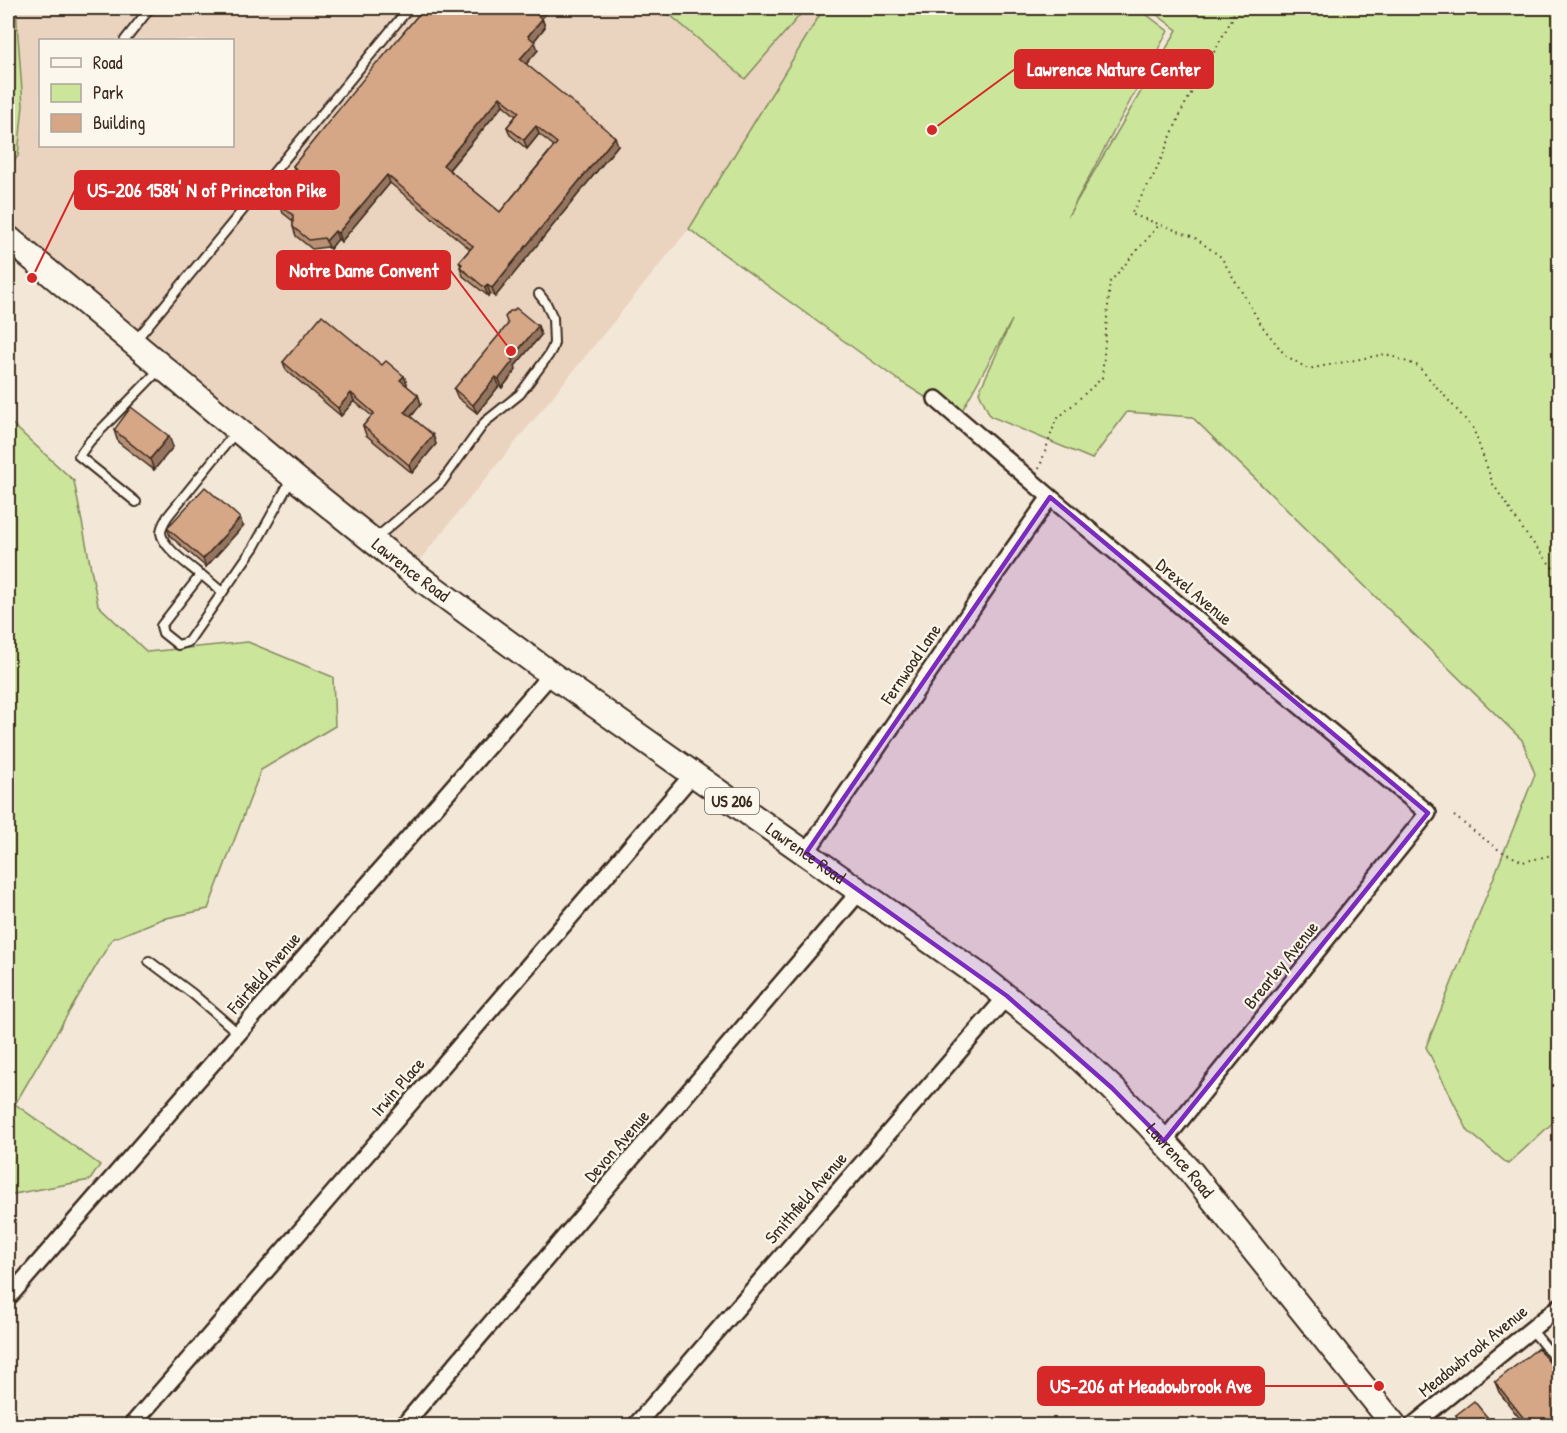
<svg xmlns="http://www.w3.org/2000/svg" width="1567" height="1433" font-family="'Patrick Hand',sans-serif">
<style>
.built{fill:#ead4c0;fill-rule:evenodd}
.green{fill:#cbe59b;stroke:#83885c;stroke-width:1.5}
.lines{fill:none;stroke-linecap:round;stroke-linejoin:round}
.lane-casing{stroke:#3b2a1e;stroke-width:12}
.street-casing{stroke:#3b2a1e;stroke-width:20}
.primary-casing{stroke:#3b2a1e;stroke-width:28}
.path{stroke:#3b2a1e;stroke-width:2;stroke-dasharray:1.5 4.5;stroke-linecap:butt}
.lane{stroke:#fbf7ec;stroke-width:8}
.street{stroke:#fbf7ec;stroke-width:15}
.primary{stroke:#fbf7ec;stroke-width:24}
.wall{fill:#b79074;stroke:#3b2a1e;stroke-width:1.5;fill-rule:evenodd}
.shaded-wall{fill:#95755e;stroke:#3b2a1e;stroke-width:1.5}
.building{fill:#d5a787;stroke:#3b2a1e;stroke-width:1.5;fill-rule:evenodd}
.marked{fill:#7b2cbf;fill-opacity:0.2;stroke:#7b2cbf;stroke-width:4.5;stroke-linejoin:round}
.labels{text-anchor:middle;stroke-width:4.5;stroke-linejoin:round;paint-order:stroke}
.shield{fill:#fbf7ec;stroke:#75685c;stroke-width:1.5}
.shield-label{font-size:16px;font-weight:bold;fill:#3b2a1e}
.street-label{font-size:18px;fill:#3b2a1e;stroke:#fbf7ec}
.leader{fill:none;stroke:#d62828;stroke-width:2}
.callout-dot{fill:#d62828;stroke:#fbf7ec;stroke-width:2}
.callout{fill:#d62828;stroke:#d62828;stroke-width:2}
.callout-label{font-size:20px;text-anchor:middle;font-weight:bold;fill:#fff}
</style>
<rect width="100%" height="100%" fill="#f3e7d8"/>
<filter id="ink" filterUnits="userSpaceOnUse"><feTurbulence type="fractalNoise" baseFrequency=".0167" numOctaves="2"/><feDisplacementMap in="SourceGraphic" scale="12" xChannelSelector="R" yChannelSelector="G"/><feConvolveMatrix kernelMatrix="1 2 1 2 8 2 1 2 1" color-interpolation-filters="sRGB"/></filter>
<g filter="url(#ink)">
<path class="built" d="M16 8H824L689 229 418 562 8 224V169L18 156 23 105ZM40 40H232V146H40Z"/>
<path class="green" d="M8 8H16L23 105 18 156 8 169Z
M662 8H806L745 79Z
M824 8H1138L1168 31 1068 216 1177 30 1148 8H1559L1560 1116 1508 1164 1468 1131 1426 1047 1535 774 1522 740 1192 417 1127 412 1092 459 990 416 979 392 1012 320 958 418 898 380 689 229Z
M8 420 74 481 98 605 147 652 248 642 333 677 335 726 261 770 208 909 162 919 112 939 15 1104 100 1165 90 1180 8 1195Z"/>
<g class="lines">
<g class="lane-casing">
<path id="lane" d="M125 40 150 8
M136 340 409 8
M136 502 79 456 90 441 161 368
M376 538 441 483 485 422 520 394 548 356 552 349 554 343 553 318 546 303 539 294
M199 577 197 572C186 563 163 547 161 533 161 526 165 521 168 516L235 433
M222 592 203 576 199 577 161 626 163 633 178 645 188 642 254 547 292 478
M149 961 193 994 238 1033
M1531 1329 1560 1365"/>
</g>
<g class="street-casing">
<path id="street" d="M936 399 1050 497 1428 813 1164 1141
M806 853 997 572 1050 497
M8 1298 551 674
M131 1426 323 1205 693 774
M403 1426 860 891
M635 1426 1007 996
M1412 1426 1560 1306"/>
</g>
<g class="primary-casing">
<g id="primary">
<path id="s1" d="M8 238 301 483 408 569 551 674 983 978 1059 1039 1112 1088 1147 1123 1191 1172 1395 1426"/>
</g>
</g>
<path class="path" d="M1236 8 1231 21 1183 108 1155 173 1131 214 1194 237 1221 257 1262 326 1285 355 1308 369 1386 354 1418 366 1473 428 1493 484 1526 534 1560 577
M1039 469 1056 420 1102 378 1110 282 1159 225
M1454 816 1499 850 1523 862 1560 853"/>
<use href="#lane" class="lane"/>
<use href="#street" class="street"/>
<use href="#primary" class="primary"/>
</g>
<path class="wall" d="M424 8H547L548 11 542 18 545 27 534 41 538 50 526 64 618 145 495 297 490 293 488 296 463 276 460 267 461 266 459 262 470 249 390 183 341 242 338 239 330 249 327 247 312 249 296 236 293 227V221L283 213 280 205 285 199 283 190 296 174 293 166ZM503 105 516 116 507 127 510 135 527 149 539 134 554 146 500 212 449 170Z
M538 326 541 335 515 366 516 370 502 388 499 386 477 413 458 398 454 389Z
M283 362 382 365 404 376 407 384 406 385 418 395 421 404 411 417 433 435 436 444 412 473 366 435 363 426 372 416 354 401 341 416 286 370Z
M114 430 173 447 154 470 118 442Z
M243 526 206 567 170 536 167 528Z
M1495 1382 1560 1425H1525L1499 1392Z
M1456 1415 1487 1417 1489 1423 1486 1425H1462L1458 1421Z"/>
<path class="shaded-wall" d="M541 8H547L548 11 539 22 536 14Z
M542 19 545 27 531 45 528 36Z
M535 42 538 50 523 68 520 59Z
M500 97 503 105 446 173 443 165Z
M536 126 539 134 527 149 524 140Z
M615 137 618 145 495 297 492 288Z
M387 175 390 183 341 242 338 233Z
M335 231 338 239 330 249 326 241Z
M487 285 490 293 488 296 485 288Z
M538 326 541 335 515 366 516 370 502 388 499 379 511 359Z
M404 376 407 384 403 389 400 380Z
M496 377 499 386 477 413 473 405Z
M351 393 354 401 341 416 338 408Z
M418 395 421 404 408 420 405 412Z
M433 435 436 444 412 473 409 465Z
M169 436 173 447 154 470 150 459Z
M240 518 243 526 206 567 203 559Z
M1487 1417 1489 1423 1486 1425H1477Z"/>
<path class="building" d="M424 8H541L536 14 542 19 528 36 535 42 520 59 615 137 492 288 487 285 485 288 460 267 462 264 459 262 473 246 387 175 338 233 335 231 326 241 324 238 309 240 293 227V215L280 205 286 197 284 195 286 193 283 190 298 171 293 166 377 62 378 63ZM500 97 519 112 507 127 524 140 536 126 557 143 500 212 443 165Z
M516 308 538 326 511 359 513 361 499 379 496 377 473 405 454 389 508 324 505 317 510 311H513Z
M322 315 382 365 386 361 404 376 400 380 418 395 405 412 433 435 409 465 363 426 374 413 351 393 338 408 283 362Z
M131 407 169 436 150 459 114 430Z
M205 487 240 518 203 559 167 528Z
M1538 1348 1560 1376V1425H1529L1495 1382Z
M1474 1401 1487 1417 1477 1425H1465L1456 1415Z"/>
</g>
<path class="marked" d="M1050 497 1428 813 1164 1141 1112 1088 1007 996 806 853Z"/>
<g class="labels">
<rect class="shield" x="705" y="788" width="54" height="26" rx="4.5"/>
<g class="shield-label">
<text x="732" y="807">US 206</text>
</g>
<g class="street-label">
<text dy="6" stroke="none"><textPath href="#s1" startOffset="522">Lawrence Road</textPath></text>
<text transform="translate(1194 592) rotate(40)" y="6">Drexel Avenue</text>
<text transform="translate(911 664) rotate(-56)" y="6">Fernwood Lane</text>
<text dy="6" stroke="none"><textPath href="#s1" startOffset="1008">Lawrence Road</textPath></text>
<text transform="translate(1281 965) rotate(-51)" y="6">Brearley Avenue</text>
<text transform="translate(264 973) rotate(-49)" y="6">Fairfield Avenue</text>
<text transform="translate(398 1087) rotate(-49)" y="6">Irwin Place</text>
<text transform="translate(617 1146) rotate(-49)" y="6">Devon Avenue</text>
<text dy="6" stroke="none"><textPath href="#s1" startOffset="1494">Lawrence Road</textPath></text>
<text transform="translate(806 1198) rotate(-49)" y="6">Smithfield Avenue</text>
<text transform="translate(1473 1351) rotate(-39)" y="6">Meadowbrook Avenue</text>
</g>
</g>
<path class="leader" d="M932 130L1015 69M32 278L75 190M511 351L450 270M1379 1386L1264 1386"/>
<g class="callout-dot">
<circle cx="932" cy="130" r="6"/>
<circle cx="32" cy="278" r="6"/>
<circle cx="511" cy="351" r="6"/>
<circle cx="1379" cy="1386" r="6"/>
</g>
<g class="callout">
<rect x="1015" y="50" width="198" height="38" rx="6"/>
<rect x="75" y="171" width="264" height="38" rx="6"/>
<rect x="277" y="251" width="173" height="38" rx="6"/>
<rect x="1038" y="1367" width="226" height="38" rx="6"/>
</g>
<g class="callout-label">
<text x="1114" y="76">Lawrence Nature Center</text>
<text x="207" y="197">US-206 1584' N of Princeton Pike</text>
<text x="364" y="277">Notre Dame Convent</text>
<text x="1151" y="1393">US-206 at Meadowbrook Ave</text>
</g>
<rect width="1567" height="1433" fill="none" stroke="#fbf7ec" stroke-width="30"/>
<rect x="15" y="15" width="1537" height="1403" fill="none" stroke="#3b2a1e" stroke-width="2" filter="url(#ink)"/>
<rect x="39" y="39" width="195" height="108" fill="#fbf7ec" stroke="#aea59a" stroke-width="1.5"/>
<rect x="51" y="58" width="30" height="9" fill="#fbf7ec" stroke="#aea59a" stroke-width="1.5"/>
<text x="93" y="69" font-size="18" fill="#3b2a1e">Road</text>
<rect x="51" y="84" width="30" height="18" fill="#cbe59b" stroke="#aea59a" stroke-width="1.5"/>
<text x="93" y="99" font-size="18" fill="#3b2a1e">Park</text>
<rect x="51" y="114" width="30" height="18" fill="#d5a787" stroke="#aea59a" stroke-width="1.5"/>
<text x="93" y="129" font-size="18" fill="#3b2a1e">Building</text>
</svg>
